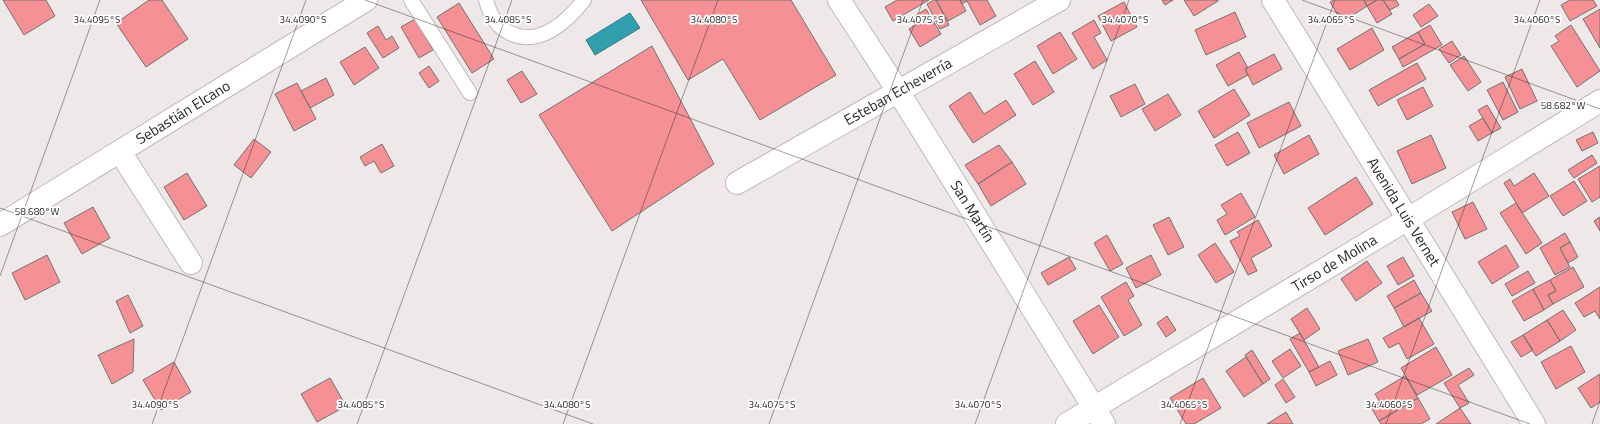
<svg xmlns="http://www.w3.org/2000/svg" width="1600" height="424" font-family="'Titillium Web',sans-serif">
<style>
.water{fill:#319fae;stroke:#2f7b86}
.building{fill:#f59094;stroke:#777171}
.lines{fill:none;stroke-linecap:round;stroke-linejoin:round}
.service-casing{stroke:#c0b9b9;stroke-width:16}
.minor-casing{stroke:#c0b9b9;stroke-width:24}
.service{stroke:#fff;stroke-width:14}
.minor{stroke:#fff;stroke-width:22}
.ticks{fill:none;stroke:#292727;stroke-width:1;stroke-opacity:0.45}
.labels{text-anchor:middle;stroke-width:3.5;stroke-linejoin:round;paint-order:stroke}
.street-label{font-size:15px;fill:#292727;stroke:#fff}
.ticks-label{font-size:10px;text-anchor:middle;fill:#292727;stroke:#fff;stroke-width:3.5;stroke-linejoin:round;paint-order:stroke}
</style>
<rect width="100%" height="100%" fill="#efe8e8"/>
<path class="water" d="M630 13 640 28 595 55 586 40Z"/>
<path class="building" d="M3 0H46L55 16 24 35Z
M149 0H162L188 39 146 67 116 23Z
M641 0H791L836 75 760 120 723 59 688 80Z
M897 0H929L893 21 885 7Z
M934 0H936L949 25 940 29 927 4Z
M936 0H960L966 11 948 21Z
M960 0H987L996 16 980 25 967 1 962 4Z
M1162 0H1173L1165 5Z
M1184 0H1218V1L1194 16Z
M1334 0H1364L1367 6 1342 22 1330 2Z
M1364 0H1377L1367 6Z
M1377 0H1383L1392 14 1377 23 1367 6Z
M1383 0H1396L1399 5 1390 10Z
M1570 0H1593L1597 6 1570 21 1561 5Z
M1124 2 1137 27 1111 41 1098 16Z
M459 3 494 59 472 73 437 17Z
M1429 4 1438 16 1421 27 1413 15Z
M926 9 941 34 920 47 909 29 920 22 915 16Z
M1600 9V48L1583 19Z
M1235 12 1246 37 1206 55 1195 30Z
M415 19 433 50 419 58 401 27Z
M1094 20 1101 33 1094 37 1107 60 1093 69 1072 33Z
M1430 25 1442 45 1403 67 1399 59 1425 44 1418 32Z
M1571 25 1600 71 1577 87 1551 46 1559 41 1555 36Z
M378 26 386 40 392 36 399 48 383 58 367 33Z
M1372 28 1384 50 1350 70 1337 49Z
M1060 32 1077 59 1053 74 1037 46Z
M1418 32 1425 44 1399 59 1392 47Z
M1452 41 1461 55 1449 63 1439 49Z
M652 46 714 164 612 231 539 115Z
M365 47 379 68 354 85 340 62Z
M1239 52 1248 68 1245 69 1248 75 1228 86 1216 65Z
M1274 54 1282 69 1253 85 1245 69Z
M1464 56 1481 82 1468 91 1450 65Z
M1035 61 1054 92 1033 105 1014 74Z
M1417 63 1426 79 1378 106 1369 90Z
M429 66 439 81 429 88 419 73Z
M1522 69 1537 101 1520 109 1505 77Z
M522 71 537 94 521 103 507 80Z
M326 78 334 95 310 108 301 91Z
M1503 82 1518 112 1503 120 1487 90Z
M297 83 316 119 294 131 275 94Z
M1135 84 1145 104 1121 117 1110 96Z
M1423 87 1433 106 1407 120 1397 100Z
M1234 89 1250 115 1214 138 1198 111Z
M970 92 984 114 1006 100 1016 115 973 143 949 106Z
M1168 94 1181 115 1155 131 1142 109Z
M1289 102 1301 126 1259 148 1247 123Z
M1487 105 1501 128 1492 133 1478 110Z
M1483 118 1492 133 1478 141 1469 126Z
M1238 132 1250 153 1227 166 1215 145Z
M1593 132 1598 143 1582 151 1576 140Z
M1309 135 1319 154 1284 174 1274 155Z
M1431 135 1446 168 1412 184 1397 151Z
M254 139 271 152 251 178 234 165Z
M382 144 394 166 381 173 374 161 365 166 360 157Z
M999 145 1012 162 978 184 965 165Z
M1592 155 1597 163 1574 178 1568 170Z
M1012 162 1026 184 991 206 978 184Z
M1600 166V197L1592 202 1578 179Z
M187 173 207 206 184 220 164 187Z
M1534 173 1549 196 1522 213 1504 183 1510 179 1514 186Z
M1356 177 1373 204 1325 235 1308 208Z
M1574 181 1587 201 1563 216 1550 196Z
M1241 193 1255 217 1225 235 1217 220 1227 214 1221 205Z
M1473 202 1487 229 1465 239 1452 212Z
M1516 203 1542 243 1526 254 1500 213Z
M93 207 110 238 82 254 64 223Z
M1169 217 1184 247 1168 255 1153 225Z
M1600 217V231L1594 221Z
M1258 220 1272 246 1251 258 1257 271 1248 275 1230 241 1240 236 1237 232Z
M1565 233 1570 242 1560 248 1570 267 1555 275 1540 248Z
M1107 235 1123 264 1110 271 1094 243Z
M1570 242 1578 257 1568 263 1560 248Z
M1215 243 1234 272 1216 283 1198 255Z
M1506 245 1519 267 1492 284 1478 262Z
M47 255 60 282 25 300 12 273Z
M1151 255 1161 275 1136 288 1126 268Z
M1069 257 1076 269 1048 285 1041 273Z
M1403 257 1414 276 1398 285 1387 266Z
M1367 261 1382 283 1356 301 1341 279Z
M1573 267 1584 287 1553 304 1548 295 1556 291 1550 280Z
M1528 271 1535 283 1512 296 1505 284Z
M1414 280 1421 293 1394 308 1387 296Z
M1550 280 1556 291 1548 295 1553 304 1544 310 1533 289Z
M1126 282 1134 296 1128 300 1142 325 1124 336 1101 297Z
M1600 287V319L1595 311 1584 317 1575 303Z
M1533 289 1544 310 1524 321 1512 301Z
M1421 293 1432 311 1404 327 1394 308Z
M128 295 143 326 130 333 116 301Z
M1099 305 1119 337 1093 354 1073 321Z
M1307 308 1320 329 1304 340 1291 319Z
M1563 310 1576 330 1560 341 1547 320Z
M1167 316 1176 330 1166 337 1157 323Z
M1419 318 1434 344 1407 359 1399 343 1389 348 1383 338Z
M1547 320 1560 341 1536 356 1523 335Z
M1300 333 1319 367 1309 372 1290 339Z
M1523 335 1533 350 1521 357 1511 342Z
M134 339 133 372 112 384 98 355Z
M1368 339 1378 362 1348 375 1338 351Z
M1571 346 1585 372 1556 389 1541 362Z
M1436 347 1452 375 1417 395 1401 368Z
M1290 349 1301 366 1283 378 1272 361Z
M1252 350 1270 379 1263 384 1245 355Z
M1246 357 1263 384 1244 397 1226 371Z
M1330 361 1337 375 1316 386 1309 372Z
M174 362 191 392 161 410 143 380Z
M1469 368 1474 375 1458 385 1469 403 1460 408 1444 383Z
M1600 374V402L1591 408 1578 388Z
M1405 376 1418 398 1379 421 1371 407 1380 402 1375 394Z
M330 378 346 406 317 422 301 394Z
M1203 378 1221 408 1194 424H1186L1170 398Z
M1283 379 1295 397 1286 403 1275 385Z
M1418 398 1430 419 1421 424H1381L1379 421Z
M1460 408 1471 424H1436Z
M1286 412 1293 424H1267Z"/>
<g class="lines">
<g class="service-casing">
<path id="service" d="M411 0 470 93
M486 0C490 14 494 24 508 32 538 48 566 23 584 0"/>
</g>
<g class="minor-casing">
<g id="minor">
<path id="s1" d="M839 0 898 91 1104 424"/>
<path id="s2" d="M1273 0 1534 424"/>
<path d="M120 152 191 263"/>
<path id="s3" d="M737 183 1059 0"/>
<path id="s4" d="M0 225 366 0"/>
<path id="s5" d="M1067 424 1408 219 1600 101"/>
</g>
</g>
<use href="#service" class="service"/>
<use href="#minor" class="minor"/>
</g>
<path class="ticks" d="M365 0 1530 424M1302 0 1600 109M0 208 593 424M0 276 100 0M152 424 306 0M357 424 512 0M563 424 718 0M769 424 923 0M975 424 1129 0M1180 424 1335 0M1386 424 1540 0M1592 424 1600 401"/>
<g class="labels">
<g class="street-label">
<text dy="5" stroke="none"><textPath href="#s3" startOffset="185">Esteban Echeverría</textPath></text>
<text dy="5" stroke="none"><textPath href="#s4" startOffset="215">Sebastián Elcano</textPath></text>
<text dy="5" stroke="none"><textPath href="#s1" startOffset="250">San Martín</textPath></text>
<text dy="5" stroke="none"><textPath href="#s2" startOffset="249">Avenida Luis Vernet</textPath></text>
<text dy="5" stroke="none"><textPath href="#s5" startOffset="312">Tirso de Molina</textPath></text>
</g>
</g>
<g class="ticks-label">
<text x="508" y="23">34.4085°S</text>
<text x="714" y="23">34.4080°S</text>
<text x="920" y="23">34.4075°S</text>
<text x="1125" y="23">34.4070°S</text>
<text x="1331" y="23">34.4065°S</text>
<text x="97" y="23">34.4095°S</text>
<text x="303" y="23">34.4090°S</text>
<text x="1537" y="23">34.4060°S</text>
<text x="1563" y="109">58.682°W</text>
<text x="37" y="215">58.680°W</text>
<text x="155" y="408">34.4090°S</text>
<text x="361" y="408">34.4085°S</text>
<text x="567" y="408">34.4080°S</text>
<text x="772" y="408">34.4075°S</text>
<text x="978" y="408">34.4070°S</text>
<text x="1184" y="408">34.4065°S</text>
<text x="1389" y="408">34.4060°S</text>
</g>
</svg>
